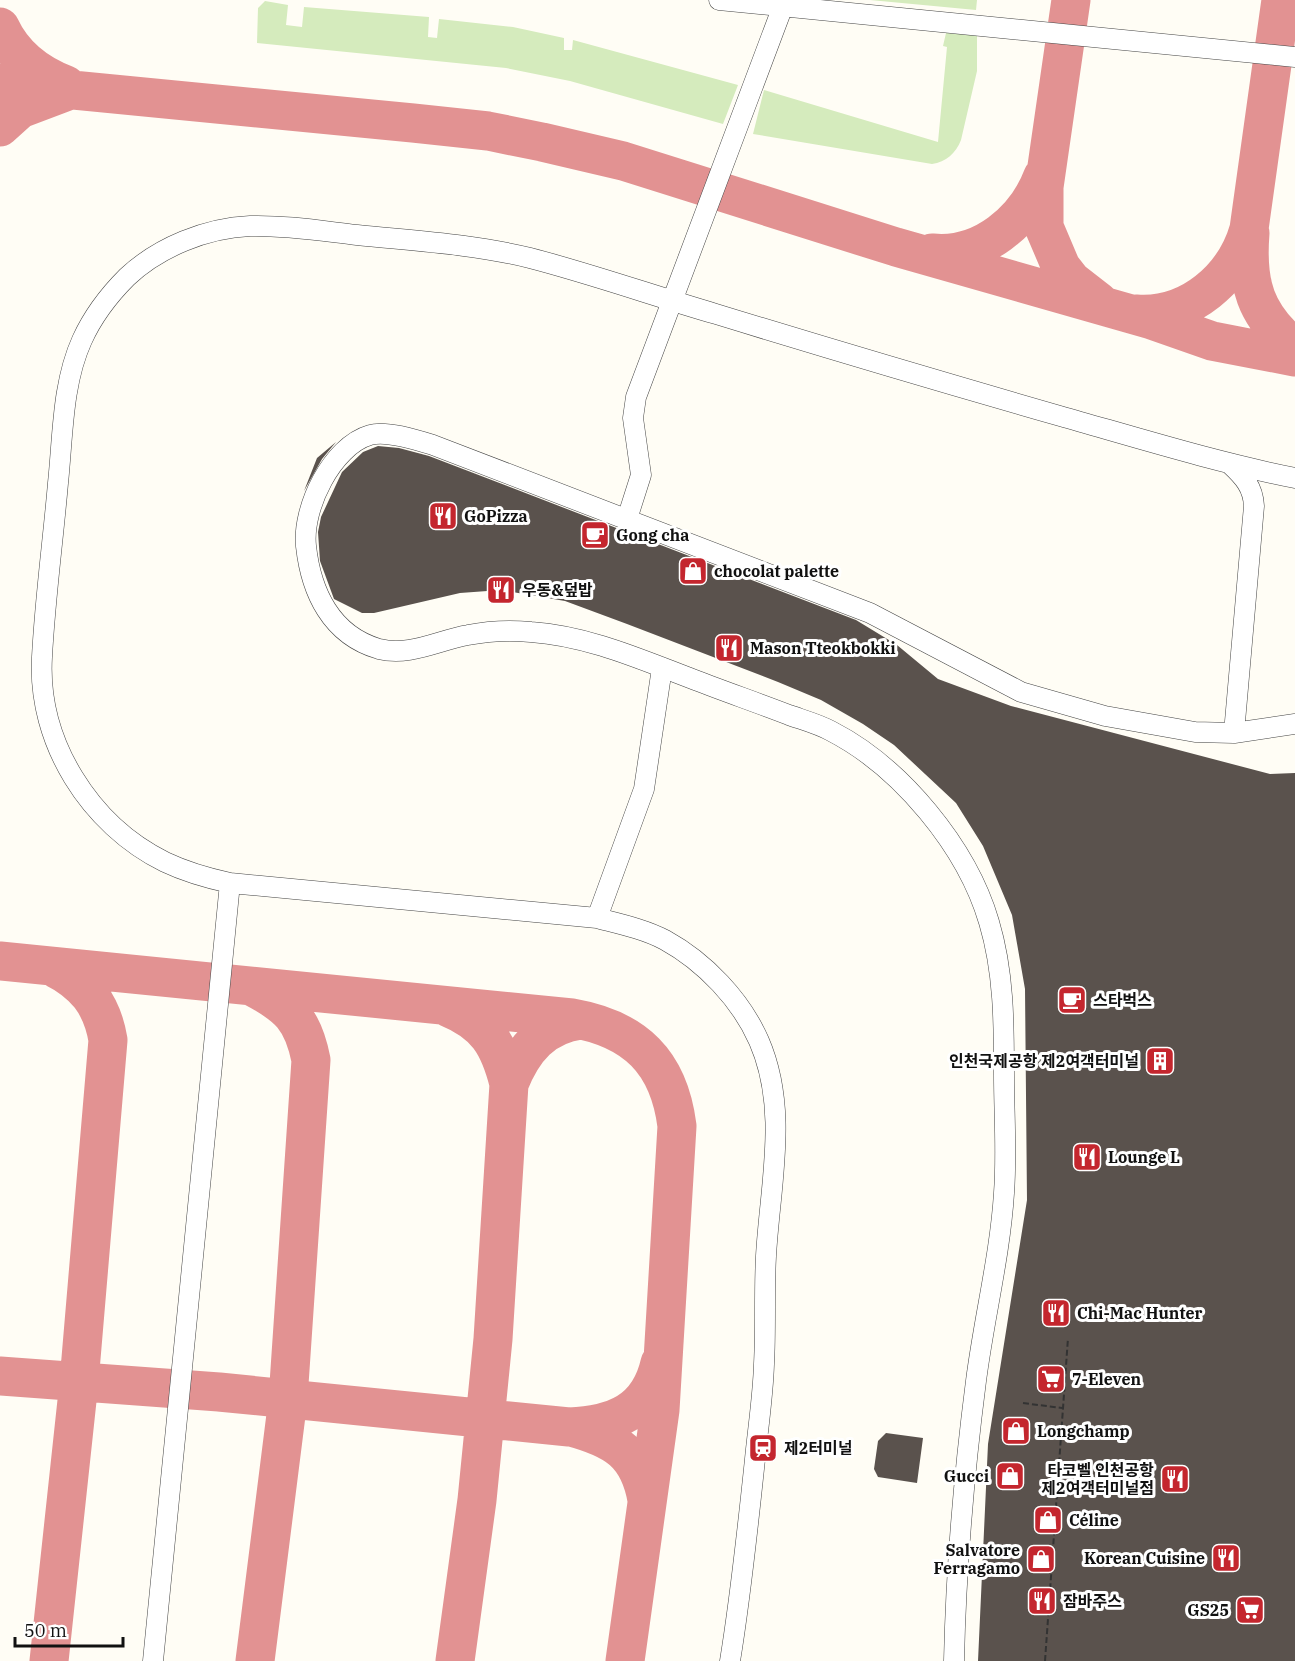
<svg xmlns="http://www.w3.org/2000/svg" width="1295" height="1661" font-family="'IBM Plex Serif','Noto Sans KR',serif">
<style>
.green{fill:#d5ebbd}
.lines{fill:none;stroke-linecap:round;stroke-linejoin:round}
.taxiway{stroke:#e29292;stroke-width:39}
.building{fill:#5a524d}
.minor-casing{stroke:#444;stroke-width:21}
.path{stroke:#333;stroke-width:2;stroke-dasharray:6 3;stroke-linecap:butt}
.minor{stroke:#fff;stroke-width:20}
.labels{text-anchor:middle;stroke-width:6;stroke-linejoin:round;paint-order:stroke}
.poi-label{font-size:16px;font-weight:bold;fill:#111;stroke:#fff;text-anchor:start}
</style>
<rect width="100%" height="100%" fill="#fffdf5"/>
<path class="green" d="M870 0H977L976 10Z
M265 1 288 5 286 25 302 27 304 7 429 17 428 37 437 38 439 19 513 27 564 38V50H572L573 40 738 85 723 124 570 81 506 68 257 43 258 8Z
M946 33 977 35V71L961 140C956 153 946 162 932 164L753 134 764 90 938 142 947 47 943 46Z"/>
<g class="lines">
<path class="taxiway" d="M1071 0 1044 187V227L1061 267 1072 281 1099 302
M0 27C13 55 37 74 66 85
M0 83 413 123 488 131 542 142 623 161 896 247 1152 320 1212 341 1295 357
M0 127 20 109 65 92
M1250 233C1246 284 1255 315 1295 348
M932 253C982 258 1026 221 1043 176
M1136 314C1190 318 1235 278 1249 229L1281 0
M0 961 572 1018C635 1029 669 1062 677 1126L660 1410 625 1661
M253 987C289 1006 303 1019 311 1060L288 1399 255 1661
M447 1007C486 1023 499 1044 509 1084L493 1339 477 1500 455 1661
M509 1084C523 1049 543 1025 581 1020
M0 1376 219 1392 569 1427C614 1425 649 1412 660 1363
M571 1427C615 1439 639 1453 647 1500
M49 1661 79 1382 108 1040C102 1004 85 983 53 967"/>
</g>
<path class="building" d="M336 442 322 459 304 491 317 458Z
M378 446 399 448 429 456 856 620 897 645 938 679 1011 706 1270 774 1295 773V1661H978L988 1444 1027 1200 1025 989 1012 915 983 846 956 803 894 745 863 724 821 700 778 682 627 624 565 601 501 590 460 593 374 613H362L334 599 320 561 318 532 321 517 342 472 363 452Z
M886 1433 923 1438 917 1483 878 1477 874 1469 878 1441Z"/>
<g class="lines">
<g class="minor-casing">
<path id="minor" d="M719 0 1295 57
M1230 464C1244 477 1253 487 1254 506L1234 733
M627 519 641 475 633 418 636 397 783 6
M597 918 644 789 662 668
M153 1661 230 883
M730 1661C741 1594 748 1526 755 1459 758 1428 763 1396 764 1364 766 1328 764 1292 766 1256 770 1184 789 1110 759 1041 741 1000 705 962 665 940 644 929 620 924 597 918L230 883C207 878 186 872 165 862 90 825 37 742 42 657 45 599 53 541 58 483 63 436 62 384 82 340 92 318 109 295 127 277 159 247 206 228 250 226 285 225 322 231 357 235 415 241 473 244 530 258 592 274 654 296 716 314 830 349 945 383 1060 416 1138 438 1215 462 1295 478
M954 1661C956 1568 964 1474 976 1381 984 1318 1000 1256 1004 1193 1007 1154 1004 1114 1004 1075 1004 1023 1004 972 989 922 967 847 901 767 831 731 818 724 803 720 789 715 758 703 726 692 695 680 642 660 589 636 531 632 511 630 488 631 468 635 439 640 409 657 379 649 331 635 311 592 306 546 302 508 332 446 370 435 386 430 417 440 433 445L870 613 1021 692 1105 716 1195 732 1234 733 1295 724"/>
</g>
<path class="path" d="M1023 1403 1062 1408
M1045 1661 1068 1338"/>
<use href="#minor" class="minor"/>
</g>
<defs>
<g id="restaurant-square" transform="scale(1.5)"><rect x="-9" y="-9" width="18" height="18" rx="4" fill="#c4262e" stroke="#fff"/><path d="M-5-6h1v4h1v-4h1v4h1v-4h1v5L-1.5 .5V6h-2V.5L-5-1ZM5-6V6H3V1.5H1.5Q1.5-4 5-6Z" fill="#fff"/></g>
<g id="cafe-square" transform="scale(1.5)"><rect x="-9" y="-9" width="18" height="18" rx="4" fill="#c4262e" stroke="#fff"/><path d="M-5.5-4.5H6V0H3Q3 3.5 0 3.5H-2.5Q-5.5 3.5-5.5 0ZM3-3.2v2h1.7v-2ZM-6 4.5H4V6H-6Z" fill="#fff"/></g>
<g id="shop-square" transform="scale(1.5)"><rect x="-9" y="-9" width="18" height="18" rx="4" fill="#c4262e" stroke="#fff"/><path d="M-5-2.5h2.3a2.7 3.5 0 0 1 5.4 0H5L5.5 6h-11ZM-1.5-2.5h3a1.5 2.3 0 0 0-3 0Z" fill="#fff"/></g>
<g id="building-square" transform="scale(1.5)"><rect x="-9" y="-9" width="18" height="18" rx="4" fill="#c4262e" stroke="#fff"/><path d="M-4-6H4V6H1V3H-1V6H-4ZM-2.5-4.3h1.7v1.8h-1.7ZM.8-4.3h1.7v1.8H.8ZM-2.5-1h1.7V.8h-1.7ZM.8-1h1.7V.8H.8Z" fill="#fff"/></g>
<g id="supermarket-square" transform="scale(1.5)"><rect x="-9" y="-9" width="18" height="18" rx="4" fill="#c4262e" stroke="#fff"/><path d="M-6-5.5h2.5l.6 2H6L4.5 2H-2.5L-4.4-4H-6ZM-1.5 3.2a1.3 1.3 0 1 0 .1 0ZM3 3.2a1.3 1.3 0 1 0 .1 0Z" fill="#fff"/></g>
<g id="station-square" transform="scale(1.5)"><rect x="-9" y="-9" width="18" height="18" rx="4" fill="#c4262e" stroke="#fff"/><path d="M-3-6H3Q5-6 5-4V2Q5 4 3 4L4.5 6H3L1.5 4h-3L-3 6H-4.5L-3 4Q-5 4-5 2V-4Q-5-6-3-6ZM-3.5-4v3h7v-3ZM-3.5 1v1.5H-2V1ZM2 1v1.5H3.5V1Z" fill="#fff"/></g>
</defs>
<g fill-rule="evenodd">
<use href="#restaurant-square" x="443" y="516"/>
<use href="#cafe-square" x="595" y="535"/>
<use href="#shop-square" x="693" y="571"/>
<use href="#restaurant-square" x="501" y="590"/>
<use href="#restaurant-square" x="729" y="648"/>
<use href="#cafe-square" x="1072" y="1000"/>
<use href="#building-square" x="1160" y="1061"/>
<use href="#restaurant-square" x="1087" y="1157"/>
<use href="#restaurant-square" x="1056" y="1313"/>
<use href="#supermarket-square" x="1051" y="1379"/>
<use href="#shop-square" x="1016" y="1431"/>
<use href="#station-square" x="763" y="1448"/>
<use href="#shop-square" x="1010" y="1476"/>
<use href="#restaurant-square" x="1175" y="1479"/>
<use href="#shop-square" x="1048" y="1520"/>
<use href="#restaurant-square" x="1226" y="1558"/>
<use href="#shop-square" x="1041" y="1559"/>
<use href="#restaurant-square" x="1042" y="1601"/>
<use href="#supermarket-square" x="1250" y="1610"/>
</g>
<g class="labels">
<g class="poi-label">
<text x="464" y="522">GoPizza</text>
<text x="616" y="541">Gong cha</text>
<text x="714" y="577">chocolat palette</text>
<text x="522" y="596">우동&amp;덮밥</text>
<text x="750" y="654">Mason Tteokbokki</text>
<text x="1093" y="1006">스타벅스</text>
<text x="1139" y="1067" text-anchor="end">인천국제공항 제2여객터미널</text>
<text x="1108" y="1163">Lounge L</text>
<text x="1077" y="1319">Chi-Mac Hunter</text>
<text x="1072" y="1385">7-Eleven</text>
<text x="1037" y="1437">Longchamp</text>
<text x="784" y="1454">제2터미널</text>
<text x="1154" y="1476" text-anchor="end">타코벨 인천공항<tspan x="1154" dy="18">제2여객터미널점</tspan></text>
<text x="989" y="1482" text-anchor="end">Gucci</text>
<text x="1069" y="1526">Céline</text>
<text x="1020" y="1556" text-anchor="end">Salvatore<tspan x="1020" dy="18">Ferragamo</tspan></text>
<text x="1205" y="1564" text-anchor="end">Korean Cuisine</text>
<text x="1063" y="1607">잠바주스</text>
<text x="1229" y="1616" text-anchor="end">GS25</text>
</g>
</g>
<path d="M15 1637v9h108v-9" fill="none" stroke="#111111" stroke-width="3"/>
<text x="24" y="1637" font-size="18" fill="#111111" stroke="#ffffff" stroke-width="4.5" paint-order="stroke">50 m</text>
</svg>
